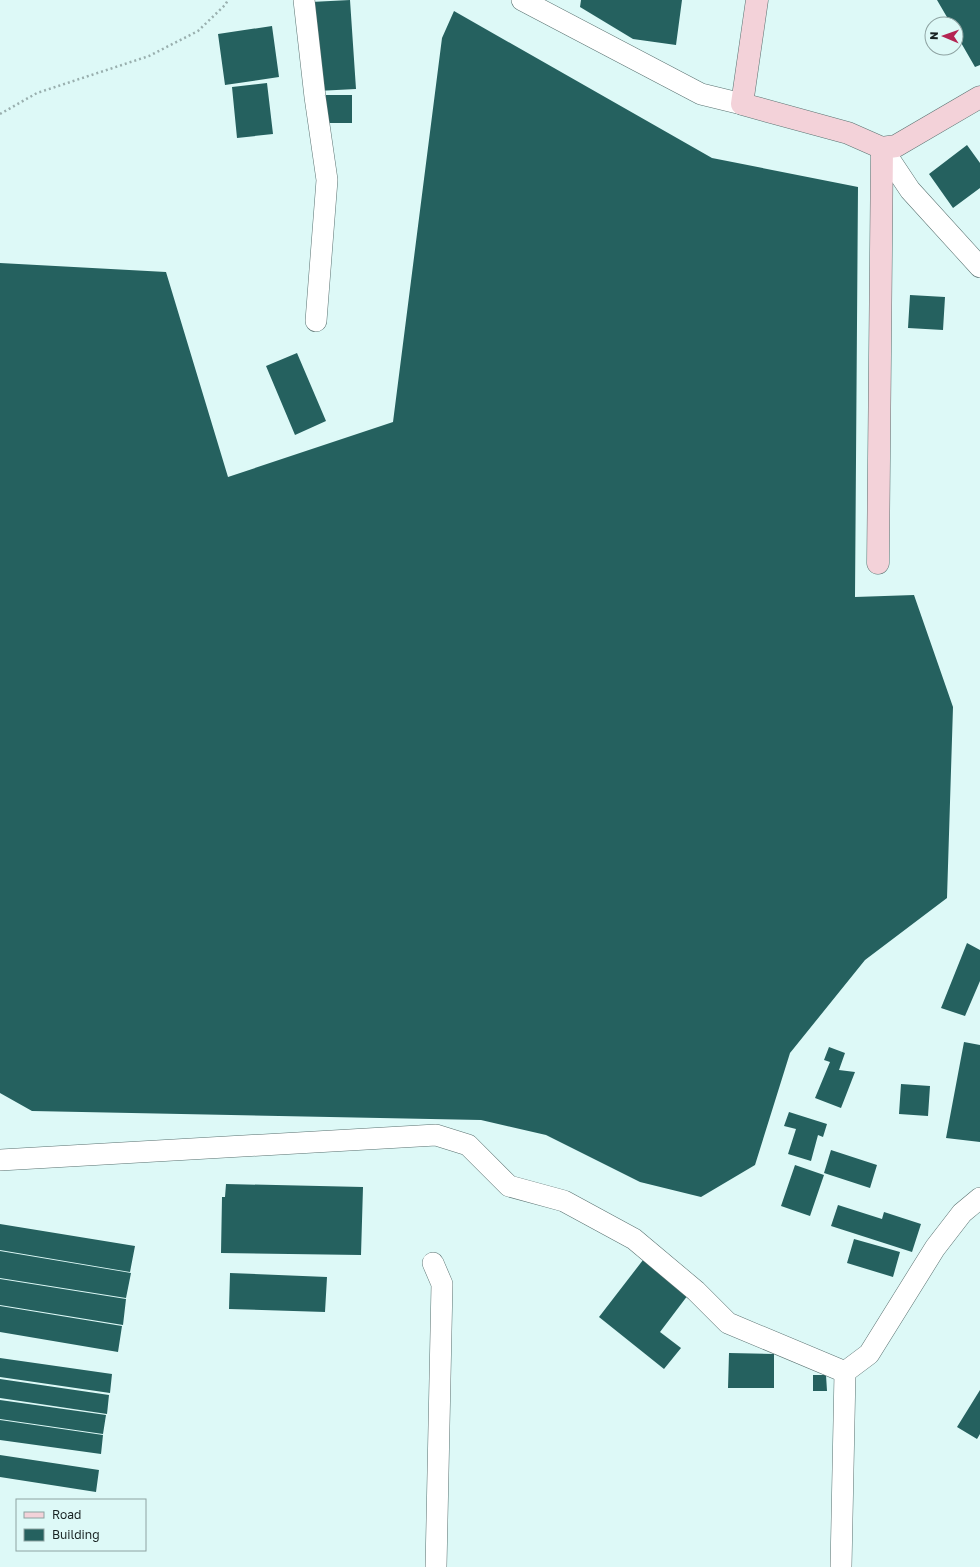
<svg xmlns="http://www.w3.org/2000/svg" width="980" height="1567" font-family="'Golos Text',sans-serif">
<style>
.building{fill:#25615f}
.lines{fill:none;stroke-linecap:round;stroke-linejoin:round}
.street-casing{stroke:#5a7271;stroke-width:22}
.secondary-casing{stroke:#5a7271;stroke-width:23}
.path{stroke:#99afae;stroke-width:2.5;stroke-dasharray:2 3;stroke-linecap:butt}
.street{stroke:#fff;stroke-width:21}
.secondary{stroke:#f3d2d9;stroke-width:22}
</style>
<rect width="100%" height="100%" fill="#ddf9f7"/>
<path class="building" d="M350 0 356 89 317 91 311 2Z
M581 0H682L676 45 633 39 580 7Z
M937 0H980V65L975 67 956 34V24H951Z
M454 11 712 158 858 187 855 597 914 595 953 707 947 898 865 960 790 1053 755 1165 701 1197 640 1182 546 1135 481 1120 32 1111 0 1093V263L166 272 228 477 393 422 442 38Z
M272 26 279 77 225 85 218 34Z
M267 83 273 134 237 138 232 87Z
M326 95H352V123H326Z
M967 145 980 163V188L953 208 929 174Z
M910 295 945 297 943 330 908 328Z
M297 353 326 421 295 435 266 366Z
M967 943 980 950V981L965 1016 941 1008Z
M964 1042 980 1045V1142L946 1138Z
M829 1047 845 1053 839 1070 855 1072 841 1108 815 1098 830 1062 824 1060Z
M901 1084 930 1086 928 1116 899 1114Z
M789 1112 827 1124 823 1137 818 1135 811 1161 788 1154 796 1129 784 1126Z
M831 1150 877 1165 870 1188 824 1173Z
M795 1165 824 1175 810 1216 781 1206Z
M226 1184 363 1187 361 1255 221 1253 222 1197H225Z
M838 1205 882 1219 884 1212 921 1224 912 1252 831 1226Z
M0 1224 135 1246 130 1272 0 1250Z
M854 1239 900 1252 893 1277 847 1263Z
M0 1251 131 1273 126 1298 0 1278Z
M643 1260 688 1295 660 1332 681 1348 664 1369 599 1317Z
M230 1273 327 1277 325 1312 229 1309Z
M0 1279 126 1299 123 1325 0 1305Z
M0 1306 122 1326 118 1352 0 1332Z
M729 1353 774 1354V1388H728Z
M0 1358 112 1374 110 1393 0 1377Z
M813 1375H826L827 1391H813Z
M0 1379 109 1395 107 1414 0 1398Z
M980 1390V1434L977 1439 957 1427Z
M0 1400 106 1415 103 1434 0 1419Z
M0 1420 103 1435 101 1454 0 1440Z
M0 1455 99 1470 96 1492 0 1477Z"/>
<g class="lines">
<g class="street-casing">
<path id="street" d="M304 0 315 97 327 180 316 321
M522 0 701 94 742 104
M882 148 910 190 980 267
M0 1160 436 1135 468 1145 509 1186 564 1201 634 1239 696 1291 728 1323 845 1372 869 1354 935 1248 962 1213 980 1198
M433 1263 442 1284 436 1567
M841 1567 845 1372"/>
</g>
<g class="secondary-casing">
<path id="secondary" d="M757 0 742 104 848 133 882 148 896 146 980 97
M878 563 882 148"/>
</g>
<path class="path" d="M0 114 37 93 149 56 198 31 225 5 228 0"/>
<use href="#street" class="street"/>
<use href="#secondary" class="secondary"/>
</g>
<rect x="16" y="1499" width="130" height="52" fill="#ddf9f7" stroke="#8ea3a2"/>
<rect x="24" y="1512" width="20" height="6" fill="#f3d2d9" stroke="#8ea3a2"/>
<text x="52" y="1519" font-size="12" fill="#182222">Road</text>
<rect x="24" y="1529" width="20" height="12" fill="#25615f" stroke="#8ea3a2"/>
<text x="52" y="1539" font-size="12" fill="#182222">Building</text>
<g transform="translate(944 36) rotate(272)"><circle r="19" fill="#ddf9f7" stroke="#8ea3a2"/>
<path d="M0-3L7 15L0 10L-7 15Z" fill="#b42452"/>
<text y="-6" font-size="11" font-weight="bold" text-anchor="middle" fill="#182222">N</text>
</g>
</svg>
